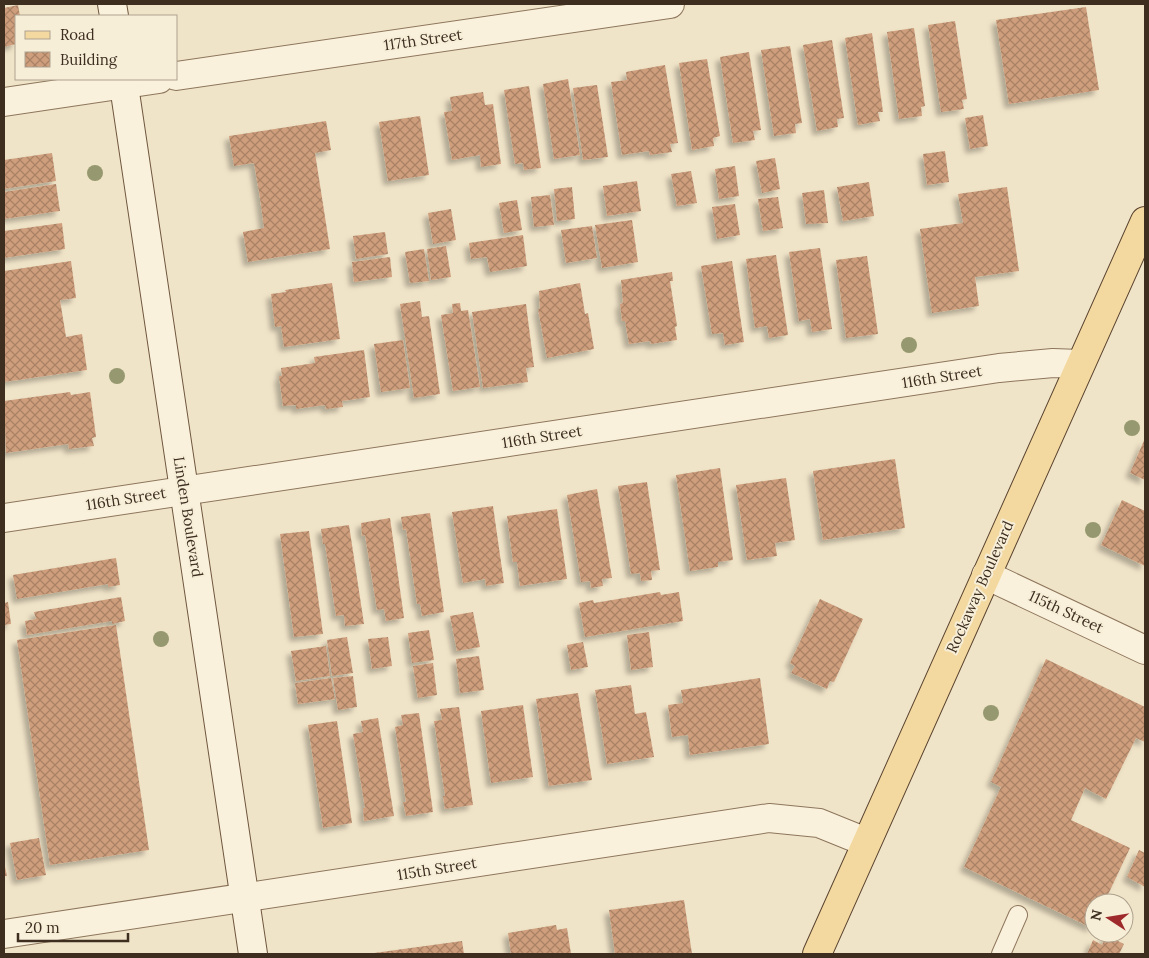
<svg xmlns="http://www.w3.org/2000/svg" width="1149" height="958" font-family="Lora,serif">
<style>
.building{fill:url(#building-cross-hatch);filter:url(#shadow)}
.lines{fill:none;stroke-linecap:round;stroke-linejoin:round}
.service-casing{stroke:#8d765c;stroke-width:20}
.minor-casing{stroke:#8d765c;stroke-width:30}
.secondary-casing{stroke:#6f573f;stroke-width:30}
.primary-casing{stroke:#5b4430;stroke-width:30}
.service{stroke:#faf1dc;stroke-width:18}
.minor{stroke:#faf1dc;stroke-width:28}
.secondary{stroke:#faf1dc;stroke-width:28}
.primary{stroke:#f3d9a0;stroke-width:28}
.tree{fill:#96986f}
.labels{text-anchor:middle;stroke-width:4;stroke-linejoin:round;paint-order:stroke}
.street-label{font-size:15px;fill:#3d2e20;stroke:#f7eed8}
</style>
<defs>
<pattern id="building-cross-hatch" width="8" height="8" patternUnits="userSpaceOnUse" patternTransform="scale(1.25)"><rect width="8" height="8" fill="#cf9f7d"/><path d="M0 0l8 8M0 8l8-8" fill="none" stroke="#a98266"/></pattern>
<filter id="shadow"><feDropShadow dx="-4.5" dy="4.5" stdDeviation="2.5" flood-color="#0004"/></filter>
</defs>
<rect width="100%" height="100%" fill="#f0e4c8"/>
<path class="building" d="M18 5 20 16H16V44L4 47V8Z
M1086 7 1099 90 1009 104 996 20Z
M955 21 967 99 962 100 964 109 941 112 928 25Z
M914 28 925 106 921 107 922 116 899 119 887 32Z
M872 33 883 112H878L880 121 858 125 845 38Z
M832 40 844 118 837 119 838 127 817 131 803 45Z
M790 46 802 123 795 124 796 133 774 136 761 50Z
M749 52 761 130 753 131 755 140 733 143 720 57Z
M707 59 720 136 713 138 714 146 692 150 679 63Z
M665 65 678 143 670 144 672 152 650 155 649 151 622 155 611 82 627 80 626 72Z
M568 79 580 155 554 159 543 84Z
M597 85 608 157 583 160 573 88Z
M529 86 541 168 524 170 523 163 515 164 504 90Z
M483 92 485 105 493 104 501 164 481 167 480 155 452 160 444 112 452 111 450 97Z
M983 115 988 146 970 149 965 118Z
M420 116 429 175 388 181 379 122Z
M326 121 331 150 315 153 330 249 248 262 243 232 264 228 260 198 254 163 234 166 229 136Z
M945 151 949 182 927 185 923 154Z
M52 153 56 181 4 189V160Z
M775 158 780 189 762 193 756 161Z
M735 166 739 196 719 199 715 169Z
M691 171 697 203 677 206 671 174Z
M637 181 641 211 607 216 603 186Z
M869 182 874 216 843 221 837 187Z
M56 184 60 211 4 219V192Z
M572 187 575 219 557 221 554 189Z
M1007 187 1019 271 975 277 979 306 932 313 920 229 963 223 958 194Z
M824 190 828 223 806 224 802 193Z
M550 195 554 225 534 227 531 197Z
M778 197 783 228 763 231 758 199Z
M517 200 522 230 504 233 499 203Z
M735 204 740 235 717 239 712 207Z
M451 209 456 240 433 244 428 213Z
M632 220 638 262 602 268 595 225Z
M62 223 65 249 4 258V231Z
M592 226 597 258 566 263 561 230Z
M385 232 388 254 356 259 353 236Z
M523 235 527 266 490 272 487 257 471 259 469 243Z
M446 246 451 277 431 280 427 249Z
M820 248 832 329 812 332 810 319 799 321 789 252Z
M424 249 429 281 410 283 405 252Z
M776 255 788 335 769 338 767 326 755 328 746 259Z
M867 256 878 334 846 338 836 260Z
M390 257 392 277 354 282 352 262Z
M71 261 76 298 60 300 66 337 82 334 87 370 4 382V271Z
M732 261 744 342 725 345 723 333 712 334 701 266Z
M672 272 673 281H670L677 326 675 327 677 340 651 344 650 341 629 344 625 321H622L620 304 623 303 621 280Z
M332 283 340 339 284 347 281 326 275 327 271 294 286 292 285 290Z
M580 283 585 314 588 313 594 349 547 358 538 309H540L539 291Z
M420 301 422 317 429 316 440 394 414 398 400 304Z
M460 303 461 311 468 310 480 387 453 391 441 315 453 313 452 304Z
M526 304 534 367 526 368 528 382 483 388 472 312Z
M403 340 410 388 381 392 374 344Z
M364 350 370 397 342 401 343 407 326 409 325 405 296 409V405L283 406 279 376H282L281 368 315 363 314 357Z
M70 392 71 395 90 392 96 437 92 438 94 446 69 449 68 444 6 453 4 401Z
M1145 438V480L1130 473Z
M895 459 905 528 823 540 813 471Z
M720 468 733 560 718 562V567L690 571 676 475Z
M786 478 795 540 775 543 777 556 747 560 736 485Z
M647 482 660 570 651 571 652 580 641 581 640 573 631 574 618 486Z
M597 489 612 578 602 579 603 586 591 588 590 581 581 582 567 495Z
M1122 500 1145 511V566L1101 545Z
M493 506 504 583 486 586 485 579 463 583 452 512Z
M557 509 567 579 520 586 517 562H513L507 516Z
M430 513 444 612 422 616 420 604H417L406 529 403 530 401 517Z
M390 518 404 618 386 621 384 609 377 610 365 535 362 536 361 523Z
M349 525 364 624 345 626 344 615 336 616 325 544H323L321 529Z
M309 531 323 634 294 637 280 534Z
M116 558 120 585 108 587V584L17 599 13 575Z
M660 592 661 595 679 592 683 621 585 637 579 603 593 600 594 603Z
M121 597 125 621 112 624V621L27 635 25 621 36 619 34 612Z
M820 599 863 619 834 682 830 681 827 689 791 673 795 666 790 663Z
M8 602 11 624 4 625V603Z
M473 612 480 647 457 651 450 616Z
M116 625 149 850 50 865 17 640Z
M429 630 434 660 412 663 408 633Z
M649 632 653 667 631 670 627 635Z
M347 637 353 673 332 676 327 640Z
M388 637 392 666 372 669 368 639Z
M583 642 588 667 571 670 567 645Z
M326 646 330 676 296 681 291 651Z
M479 656 484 690 460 693 456 659Z
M1046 659 1145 707V742L1136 738 1106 799 1085 788 1071 820 1130 848 1104 903H1094L1092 928 964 867 1001 787 991 782Z
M433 663 437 695 418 698 413 666Z
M353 676 357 707 338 710 333 678Z
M331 678 335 699 298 704 295 683Z
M760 678 769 744 690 755 688 735 672 737 668 705 683 703 681 690Z
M631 685 635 714 646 712 654 757 607 764 595 690Z
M578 693 592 780 549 786 536 699Z
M523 705 533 777 491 783 481 711Z
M459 707 473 805 445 809 443 796H445L434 721 442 720 440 709Z
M419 713 433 812 406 816 403 802H406L395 727 403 725 401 715Z
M378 718 394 816 364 821 363 808H365L353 734 363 732 361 721Z
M337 721 352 823 323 828 308 725Z
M39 838 46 875 17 880 10 843Z
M1139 850 1145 853V887L1127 877Z
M4 862 7 876H4Z
M684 900 692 954H615L609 910Z
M556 925 557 930 567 928 571 954H511L508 933Z
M1106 935 1124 944 1119 954H1087L1093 940 1102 945Z
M462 941 464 954H374V953Z"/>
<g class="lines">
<g class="service-casing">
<path id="service" d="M1001 954 1018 915"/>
</g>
<g class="minor-casing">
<path id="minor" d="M176 76 670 4
M4 102 159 79
M4 518 999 368 1053 363 1080 364
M986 575 1145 650
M4 934 769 818 819 823 866 842"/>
</g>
<g class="secondary-casing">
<path id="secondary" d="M112 4 114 16
M123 79 253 954"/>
</g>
<g class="primary-casing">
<path id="primary" d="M817 954 1145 221"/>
</g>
<use href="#service" class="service"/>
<use href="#minor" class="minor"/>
<use href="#secondary" class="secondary"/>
<use href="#primary" class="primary"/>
</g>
<g class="tree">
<circle cx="95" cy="173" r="8"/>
<circle cx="909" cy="345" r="8"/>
<circle cx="117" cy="376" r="8"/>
<circle cx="1132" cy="428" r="8"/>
<circle cx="1093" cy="530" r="8"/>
<circle cx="161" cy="639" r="8"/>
<circle cx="991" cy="713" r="8"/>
</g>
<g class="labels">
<g class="street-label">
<text transform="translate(423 40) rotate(-8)" y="5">117th Street</text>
<text transform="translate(942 377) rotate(-9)" y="5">116th Street</text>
<text transform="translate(542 437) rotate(-9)" y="5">116th Street</text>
<text transform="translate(126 499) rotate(-9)" y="5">116th Street</text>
<text transform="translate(188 517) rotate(81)" y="5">Linden Boulevard</text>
<text transform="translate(980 587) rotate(-66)" y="5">Rockaway Boulevard</text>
<text transform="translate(1066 612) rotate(25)" y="5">115th Street</text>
<text transform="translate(437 869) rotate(-9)" y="5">115th Street</text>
</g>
</g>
<rect width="1149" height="958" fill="none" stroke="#3d2e20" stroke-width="10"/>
<rect x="15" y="15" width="162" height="65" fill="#f7eed8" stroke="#ada18e"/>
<rect x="25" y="31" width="25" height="8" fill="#f3d9a0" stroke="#ada18e"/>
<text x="60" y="40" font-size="15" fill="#3d2e20">Road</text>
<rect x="25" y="52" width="25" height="15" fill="url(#building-cross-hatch)" stroke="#ada18e"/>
<text x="60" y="65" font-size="15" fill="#3d2e20">Building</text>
<g transform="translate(1109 918) rotate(282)"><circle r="24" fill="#f7eed8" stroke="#ada18e"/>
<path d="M0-4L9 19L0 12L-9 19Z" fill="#9e2a2b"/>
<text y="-8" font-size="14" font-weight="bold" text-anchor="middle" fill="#3d2e20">N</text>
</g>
<path d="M18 933v8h110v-8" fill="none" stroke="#3d2e20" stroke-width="2.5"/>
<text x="25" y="933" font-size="15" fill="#3d2e20" stroke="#f7eed8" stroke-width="4" paint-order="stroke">20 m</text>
</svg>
